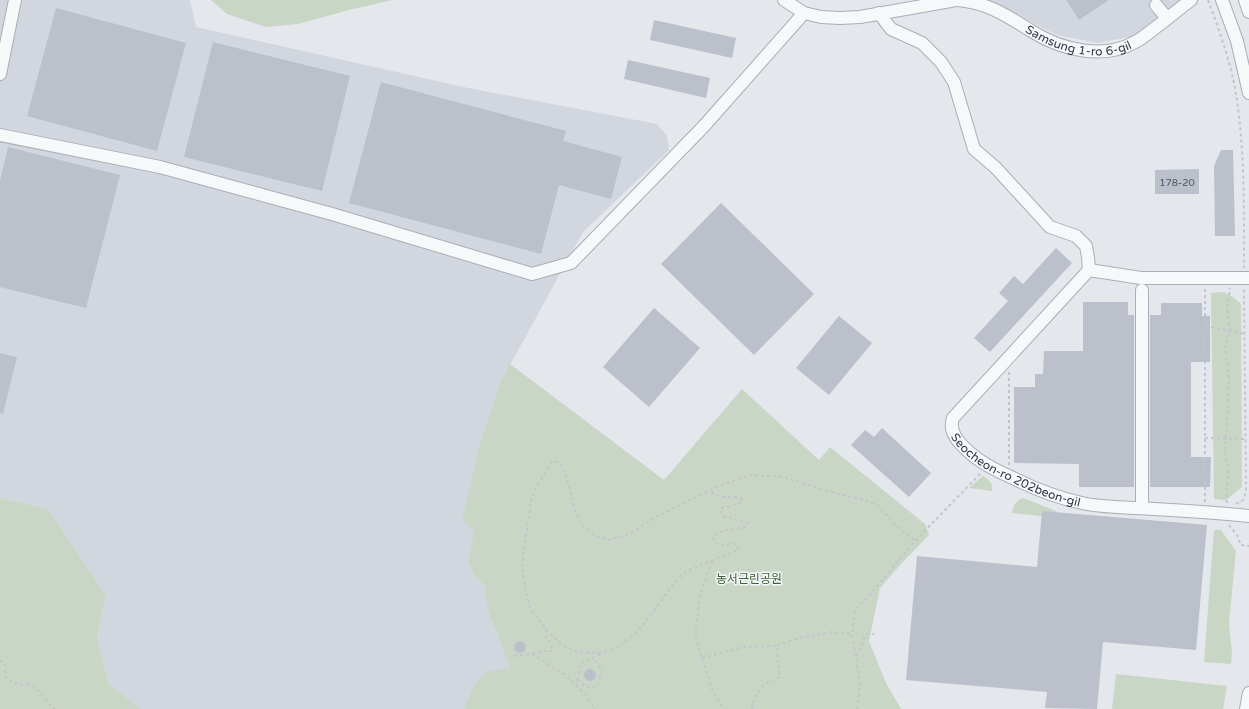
<svg xmlns="http://www.w3.org/2000/svg" width="1249" height="709" font-family="'Varela Round','Noto Sans KR',sans-serif">
<style>
.built{fill:#d2d6de}
.green{fill:#c9d6c5}
.building{fill:#bbc0ca}
.lines{fill:none;stroke-linecap:round;stroke-linejoin:round}
.minor-casing{stroke:#a9aeb7;stroke-width:14}
.path{stroke:#c2c5cb;stroke-width:2;stroke-dasharray:3 3;stroke-linecap:butt}
.minor{stroke:#f7f8fa;stroke-width:12}
.labels{text-anchor:middle;stroke-width:3;stroke-linejoin:round;paint-order:stroke}
.number-label{font-size:10px;fill:#4f5766}
.street-label{font-size:12px;fill:#2b3445;stroke:#f4f6f9}
.park-label{font-size:12px;fill:#3f6138;stroke:#f4f6f9}
</style>
<rect width="100%" height="100%" fill="#e4e7ec"/>
<path class="built" d="M0 0H190L196 27 468 88 657 124 667 136 669 150 583 232 499 385 481 440 474 531 468 561 475 577 484 585 488 611 510 668 474 684 464 709H141L109 684 97 638 106 595 48 509 0 498Z
M985 0H1181L1134 36 1098 43 1057 35Z"/>
<path class="green" d="M211 0H392L349 10 298 24 266 27 227 14Z
M1224 292 1233 297 1241 304 1242 487 1226 500 1214 499 1211 293Z
M510 364 664 480 742 389 819 460 830 447 925 524 929 535 901 564 880 588 869 641 886 683 901 709H464L474 684 487 672 510 668 488 611 484 585 475 577 468 561 474 531 462 520 481 440 499 385Z
M983 476C990 481 993 483 992 491L969 488Z
M0 498 48 509 106 595 97 638 109 684 141 709H0Z
M1023 498 1056 511V512L1042 516 1012 513C1013 506 1016 500 1023 498Z
M1214 530H1221L1236 551 1229 623 1232 652 1231 664 1204 662Z
M1116 674 1227 686 1223 709H1112Z"/>
<path class="building" d="M1066 0H1109L1079 20Z
M56 8 186 43 157 151 27 116Z
M654 20 736 38 732 58 650 40Z
M213 42 350 76 322 191 184 157Z
M628 60 710 78 706 98 624 79Z
M381 82 566 131 563 141 622 157 611 199 559 185 541 254 349 203Z
M8 147 120 175 86 308 0 287V181Z
M1221 150H1233L1235 236H1215L1214 166Z
M1199 169V194H1155V170Z
M721 203 814 294 754 355 661 264Z
M1056 248 1072 263 990 352 974 338 1008 301 999 293 1014 276 1023 284Z
M1083 302H1128V315H1134V487H1079V464L1014 463V387H1035V374H1043L1044 351H1083Z
M1161 303H1202V316H1210V362H1191V457H1211L1210 487H1150V315H1161Z
M654 308 700 348 649 407 603 367Z
M839 316 872 343 829 395 796 368Z
M0 353 17 357 3 414 0 413Z
M882 428 931 473 909 497 851 445 865 430 874 437Z
M1042 511 1207 525 1196 650 1103 642 1097 709 1045 708 1047 692 906 680 917 556 1037 567Z
M514 647a6 6 0 1 1 12 0a6 6 0 1 1-12 0Z
M584 675a6 6 0 1 1 12 0a6 6 0 1 1-12 0Z"/>
<g class="lines">
<g class="minor-casing">
<g id="minor">
<path d="M784 0 804 13 821 17 840 18 860 17 956 0"/>
<path id="s1" d="M958 0C989 3 1007 16 1033 32 1062 50 1104 60 1135 42 1142 39 1148 33 1155 28 1167 19 1179 9 1191 0"/>
<path d="M1222 0 1237 41 1249 93"/>
<path d="M1245 0 1249 12"/>
<path d="M1156 5 1167 18"/>
<path d="M879 13 891 29 922 43 941 62 954 82 974 149 996 168 1050 227 1076 236 1086 246 1088 257 1089 270"/>
<path d="M0 74 15 0"/>
<path d="M0 135 160 167 332 214 532 274 571 263 704 126 804 13"/>
<path id="s2" d="M1089 270 953 418C948 432 959 443 969 452 981 463 997 471 1013 478 1035 489 1058 498 1082 503 1099 507 1118 507 1136 508 1174 510 1212 512 1249 516"/>
<path d="M1089 270 1141 278H1249"/>
<path d="M1142 508V290"/>
<path d="M1246 709 1249 693"/>
</g>
</g>
<path class="path" d="M1208 0C1219 29 1229 58 1235 88 1245 147 1244 208 1244 268
M1205 289V502
M1205 326 1244 334
M1205 438 1245 439
M1009 465V372
M1227 503 1226 495 1228 476V468L1224 450 1226 438 1229 377 1225 347 1230 330 1227 311 1230 288
M1236 504 1243 500 1246 492 1244 289
M1229 525 1237 535 1241 545 1249 546
M712 561 700 595 695 635 713 692 724 709
M546 629C559 644 569 652 590 653 637 655 655 600 684 573 689 569 696 568 701 565 713 560 725 555 738 550V547L736 544 720 545 714 541 713 536 718 532 745 527 748 523 723 516 720 512 721 508 731 506 742 502 741 498C729 495 718 501 710 490
M532 654 544 651H553L549 641 545 635 546 629 531 610 526 593 522 565 531 500 535 489 552 462H559L564 471 571 493 575 512 583 526 595 536 610 540 631 533 658 516 721 485 750 475 783 477 842 495 862 499 877 505 901 530 915 541
M514 656 532 654 564 674 585 694 595 709
M856 656 861 647 864 638 867 634H874
M702 658 745 647 776 646
M0 660 5 665V676C10 682 16 684 24 685 26 685 28 684 30 685 39 688 47 704 55 709
M577 680 587 687 598 686 602 671 597 662 592 659
M576 686 581 663 605 652
M752 709 754 700 764 684 780 677 776 646 799 638 832 632 852 634
M857 709 860 687 859 676 852 634 855 610 875 589 915 541 981 473"/>
<use href="#minor" class="minor"/>
</g>
<g class="labels">
<g class="number-label">
<text x="1177" y="186">178-20</text>
</g>
<g class="street-label">
<text dy="4" stroke="none"><textPath href="#s1" startOffset="130">Samsung 1-ro 6-gil</textPath></text>
<text dy="4" stroke="none"><textPath href="#s2" startOffset="291">Seocheon-ro 202beon-gil</textPath></text>
</g>
<g class="park-label">
<text x="749" y="583">농서근린공원</text>
</g>
</g>
</svg>
